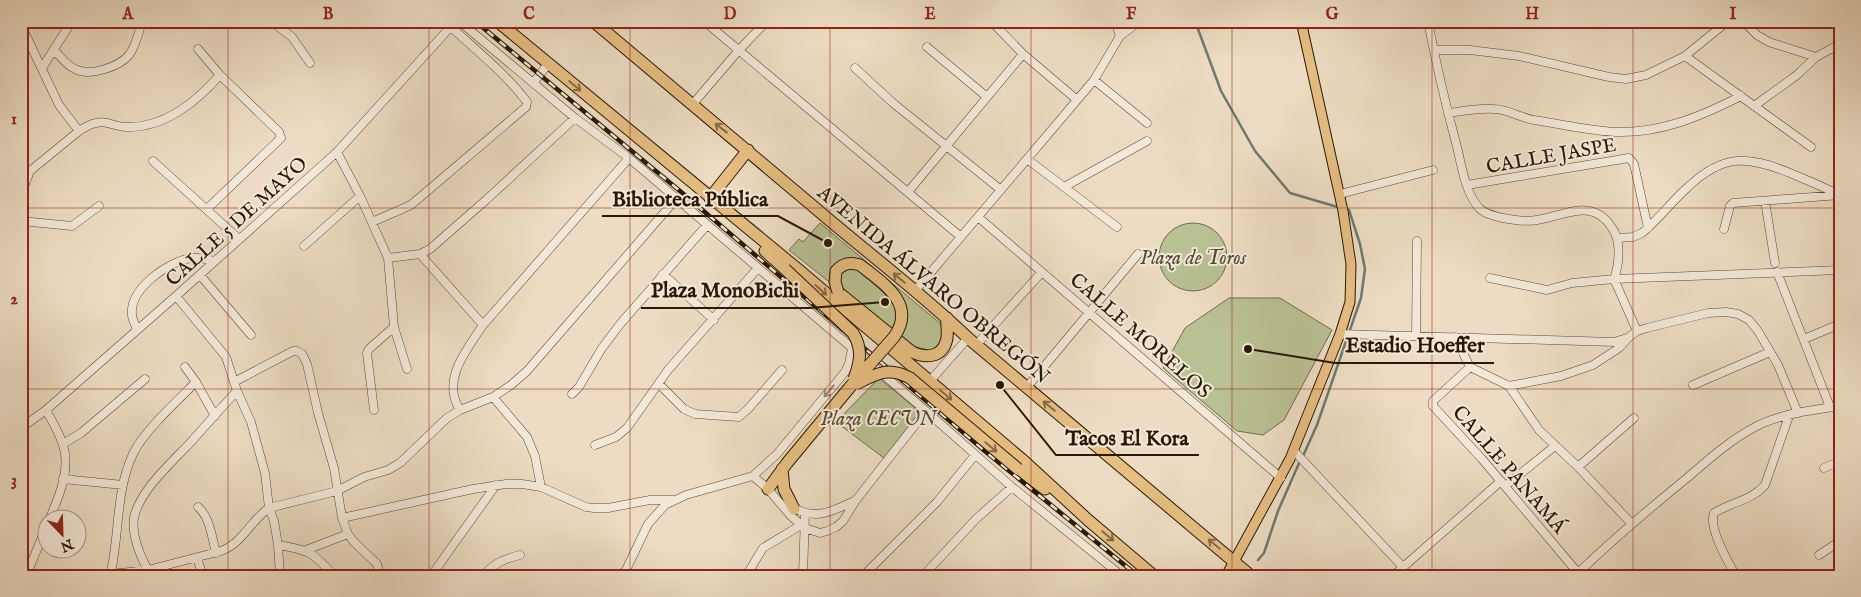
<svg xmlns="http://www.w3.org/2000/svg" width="1861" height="597" font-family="'IM FELL English',serif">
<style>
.green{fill:#b9c093;stroke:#706c4c}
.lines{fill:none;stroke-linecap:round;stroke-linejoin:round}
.stream{stroke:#6d7972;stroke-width:2.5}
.minor-casing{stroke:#594934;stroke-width:9}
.major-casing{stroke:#281805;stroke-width:11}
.highway-casing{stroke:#281805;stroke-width:13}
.minor{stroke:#f3e8d8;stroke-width:8}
.major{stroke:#e6be82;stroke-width:9}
.highway{stroke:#e6be82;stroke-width:11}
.rail-casing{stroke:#281805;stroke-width:4.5}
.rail{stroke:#f3e8d8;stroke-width:2.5;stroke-dasharray:8;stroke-linecap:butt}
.highway-bridge-casing{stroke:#281805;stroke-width:13;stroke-linecap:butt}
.highway-bridge{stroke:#e6be82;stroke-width:11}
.oneway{stroke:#876b44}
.oneway2{stroke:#988a79}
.grid{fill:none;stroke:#8f2418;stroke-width:1;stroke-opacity:0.55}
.labels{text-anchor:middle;stroke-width:4;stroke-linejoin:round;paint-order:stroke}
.street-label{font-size:20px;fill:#281805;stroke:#f3e8d8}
.park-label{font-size:20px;font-style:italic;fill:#544a30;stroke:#f3e8d8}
.leader{fill:none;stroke:#281805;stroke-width:2}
.callout-dot{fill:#281805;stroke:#f3e8d8;stroke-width:2}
.callout-label{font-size:21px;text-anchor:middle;font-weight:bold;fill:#281805;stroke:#f3e8d8;stroke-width:4;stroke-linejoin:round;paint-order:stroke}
.neatline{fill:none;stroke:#8f2418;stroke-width:2}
.grid-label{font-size:16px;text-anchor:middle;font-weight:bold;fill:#8f2418}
</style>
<rect width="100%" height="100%" fill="#eddcc3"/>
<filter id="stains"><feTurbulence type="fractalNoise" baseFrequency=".004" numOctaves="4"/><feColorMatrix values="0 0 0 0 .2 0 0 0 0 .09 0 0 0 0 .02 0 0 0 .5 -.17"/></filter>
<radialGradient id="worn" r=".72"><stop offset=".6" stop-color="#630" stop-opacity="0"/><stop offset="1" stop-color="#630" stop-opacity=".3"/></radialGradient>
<path class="green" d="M820 223 941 324 943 332 937 350 919 353 789 250 799 239 803 242Z
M1159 257a34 34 0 1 1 68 0a34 34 0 1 1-68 0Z
M1229 298H1280L1332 330 1284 420 1263 435 1237 431 1163 368 1185 328Z
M879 378 920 412 884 458 836 422Z"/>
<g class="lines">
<path class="stream" d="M1195 21 1221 91 1255 151 1290 193 1341 208
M1303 456 1317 425 1361 298 1365 269 1360 244 1349 210 1346 209
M1258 560 1264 553 1278 511 1300 461"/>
<g class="minor-casing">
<path id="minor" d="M271 21 292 37 310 63
M459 21 575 118 629 158 926 411 1012 487 1122 576
M704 21 961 237
M991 21 1023 54 1076 99
M1115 21 1120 36
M1428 21C1436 64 1446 106 1457 147 1462 167 1465 192 1479 208 1485 214 1494 216 1503 218 1513 220 1526 222 1537 220 1567 215 1594 196 1614 231 1621 244 1619 265 1614 279
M1743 21 1757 35 1769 42 1816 57
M21 25 59 105 79 131 30 171 23 189 21 199
M927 47 987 97
M198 49 220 75 279 132 281 138 207 209
M54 50C61 57 66 65 75 69 89 77 119 67 129 55 136 46 139 32 142 21
M1434 50H1470L1519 56 1609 77 1626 79 1646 75 1685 56 1728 21
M1685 56 1811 147
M42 68 72 21
M855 68 893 103 1001 190
M1094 80 1147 123
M534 82 548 64
M692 105 739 50 767 21
M1754 106 1797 75 1816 57 1840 44
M1448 113C1463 111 1479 108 1494 109 1507 109 1521 118 1534 120 1561 124 1590 131 1617 132 1662 133 1702 116 1741 96
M79 131C87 126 97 120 107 123 113 124 119 127 126 127 165 128 196 102 220 75
M337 152 360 196 388 258 394 327 407 369
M1027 159 1117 227
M153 161 239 239
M1467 185 1629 158 1634 164 1648 228
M1064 187 1147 141
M908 192 1023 54
M1340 194 1433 170
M1765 201 1775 263
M978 217 1281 478
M21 221 72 226 99 206
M372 222 411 205 526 107 527 102C506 74 477 51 451 27
M1724 229 1730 206 1733 203 1840 195
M1617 238 1633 237 1642 233C1659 219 1672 201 1688 187 1724 153 1748 156 1790 173 1807 180 1823 187 1840 195
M304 246 360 196
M420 254 483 325
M388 258 420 254 430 249 486 200 575 118
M1777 272 1830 407
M663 274 714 320
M200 275 251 335
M1490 278 1547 290 1572 283 1614 279 1840 270
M1614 279 1637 331
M915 291 1094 80 1120 36 1140 21
M176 296 226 357 237 391 251 422 265 473 269 508 274 521 278 545 280 576
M137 330C136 325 132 320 132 315 129 289 168 261 192 258 199 257 208 260 215 261
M1340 334 1614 342 1627 338
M1416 336 1417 241
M1455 337 1470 367 1509 386 1561 376 1593 365 1619 348 1628 338 1637 331 1647 328 1708 313 1726 312 1738 314 1749 320 1758 331 1778 365 1798 413
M1804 339 1840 324
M977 344 1042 272
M185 367 196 382 215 416
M1470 367 1433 401V406L1482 459 1578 573
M930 381 968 338
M234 382 293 351H297L302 354 307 364 318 413 334 468 342 518 348 534 353 541 377 564 380 576
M659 384 684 409 695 414 739 417 748 409 782 370
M1693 385 1770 352
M1509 386 1539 430 1578 467 1631 523
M1027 387 1138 254
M572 394 579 387 602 348 621 323 707 225
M493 397 527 437 535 456 541 487
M46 410C52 421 59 432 63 445 71 469 59 497 49 520
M374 410 367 353 369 349 394 327
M460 410C441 380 466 351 483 325L629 158
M21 428 46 410 176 296 337 152 456 21
M63 444 81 433 145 379
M595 445 616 437 627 428 668 370 757 269
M1294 451 1403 567
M1578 467 1634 418
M1824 468 1840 461
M753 476 777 454 845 372 849 364 852 349
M63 479 123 485
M1505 486 1555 446
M790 506C815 521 831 512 854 501
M198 507C210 517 212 538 216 553
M342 518 473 489 506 484H522L541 487 586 507 594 508H608L650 500H673
M278 545C309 550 313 552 334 576
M306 550 348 534
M1819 555 1840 541
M197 558 203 576
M111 574 148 570 221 551C243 543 250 521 269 508L337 491 364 477 388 470 400 463 447 418 460 410 493 397 511 385 527 371 676 199
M26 576 48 523
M110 576C120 536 115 492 133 454 143 432 178 400 196 382
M151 576C142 560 131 537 134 518 139 491 172 462 191 442 206 425 221 408 237 391
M431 576 496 485
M483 576C494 563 504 559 520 555
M620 576 626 570 648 524 665 505 686 495 753 476 768 489 791 516 805 528 820 533 827 531 836 527 843 521 856 500 926 411
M746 576 763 548 801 525
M803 576 805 513
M863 576 937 502 975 455
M923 576 976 519 1012 487
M1393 576 1501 481
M1575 576C1611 541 1649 509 1687 478 1708 460 1730 440 1755 427 1779 414 1812 410 1840 406
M1736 576C1728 562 1708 528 1714 513 1731 502 1751 501 1765 485L1789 416"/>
</g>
<g class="major-casing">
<path id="major" d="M1226 576 1290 459 1340 334 1350 302 1351 264 1343 211 1301 21"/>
</g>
<g class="highway-casing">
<path id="highway" d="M497 21 800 271 1025 462 1088 520 1154 576
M593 21C667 83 741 145 814 207 865 251 919 291 968 338L1251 576
M710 198 748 150
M765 251 785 269
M838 292 912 352C925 358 941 358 946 342 949 335 946 326 947 318
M782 469 784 489 794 509
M1018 469 1045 489
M768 489 787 463 850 387"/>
</g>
<use href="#minor" class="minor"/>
<use href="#major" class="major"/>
<use href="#highway" class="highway"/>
<g class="rail-casing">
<path id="rail" d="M475 21 686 196 986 452 1138 576"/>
</g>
<use href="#rail" class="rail"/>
<g class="highway-bridge-casing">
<path id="highway-bridge" d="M785 269 853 333C863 349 860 363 854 379
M838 292 835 282 836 271C843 263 850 262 860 265 884 284 917 304 894 337L850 387
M856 384C876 374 888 366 910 378L1018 469"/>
</g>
<use href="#highway-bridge" class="highway-bridge"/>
</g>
<defs><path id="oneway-shaft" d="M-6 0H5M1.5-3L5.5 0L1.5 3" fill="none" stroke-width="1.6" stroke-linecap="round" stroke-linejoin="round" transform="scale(1.25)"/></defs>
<g class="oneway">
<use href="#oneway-shaft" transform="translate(575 86) rotate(40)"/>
<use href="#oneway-shaft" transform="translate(721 128) rotate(-142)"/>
<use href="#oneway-shaft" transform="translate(899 278) rotate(-140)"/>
<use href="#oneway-shaft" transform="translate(821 290) rotate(42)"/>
<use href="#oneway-shaft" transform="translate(946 395) rotate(40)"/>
<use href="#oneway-shaft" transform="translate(1049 406) rotate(-140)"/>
<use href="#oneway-shaft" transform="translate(991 447) rotate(40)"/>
<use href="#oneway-shaft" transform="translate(1108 536) rotate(40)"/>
<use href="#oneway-shaft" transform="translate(1214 544) rotate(-140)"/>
</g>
<use class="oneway2" href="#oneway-shaft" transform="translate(829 391) rotate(130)"/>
<path class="grid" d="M228 21V576M429 21V576M630 21V576M830 21V576M1031 21V576M1232 21V576M1432 21V576M1633 21V576M21 208H1840M21 389H1840"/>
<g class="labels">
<g class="street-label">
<text transform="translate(1551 155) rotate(-10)" y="7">CALLE JASPE</text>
<text transform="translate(236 221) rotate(-42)" y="7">CALLE 5 DE MAYO</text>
<text transform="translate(934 284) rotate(40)" y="7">AVENIDA ÁLVARO OBREGÓN</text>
<text transform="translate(1141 335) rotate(41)" y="7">CALLE MORELOS</text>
<text transform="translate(1510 469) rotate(49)" y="7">CALLE PANAMÁ</text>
</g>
<g class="park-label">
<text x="1193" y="264">Plaza de Toros</text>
<text x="878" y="425">Plaza CECUN</text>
</g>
</g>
<path class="leader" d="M828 243L778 216H602M885 302L809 308H641M1248 349L1335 363H1494M1000 385L1056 455H1199"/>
<g class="callout-dot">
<circle cx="828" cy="243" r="5"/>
<circle cx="885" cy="302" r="5"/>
<circle cx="1248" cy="349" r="5"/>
<circle cx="1000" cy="385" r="5"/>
</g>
<g class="callout-label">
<text x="690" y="206">Biblioteca Pública</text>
<text x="725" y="297">Plaza MonoBichi</text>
<text x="1415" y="352">Estadio Hoeffer</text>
<text x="1127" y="445">Tacos El Kora</text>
</g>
<rect width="1861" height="597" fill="none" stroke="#eddcc3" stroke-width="55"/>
<g transform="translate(62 534) rotate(157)"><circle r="24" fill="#f3e8d8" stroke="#a29584"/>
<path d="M0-4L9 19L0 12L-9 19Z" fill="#8f2418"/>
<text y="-8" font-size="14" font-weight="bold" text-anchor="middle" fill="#281805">N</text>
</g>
<rect x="28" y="28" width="1806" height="542" class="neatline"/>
<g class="grid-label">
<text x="128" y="19">A</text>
<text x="328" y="19">B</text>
<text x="529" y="19">C</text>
<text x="730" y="19">D</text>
<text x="930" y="19">E</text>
<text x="1131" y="19">F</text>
<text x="1332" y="19">G</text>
<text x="1532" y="19">H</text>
<text x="1733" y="19">I</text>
<text x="14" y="124">1</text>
<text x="14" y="304">2</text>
<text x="14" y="485">3</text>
</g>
<rect width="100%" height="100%" filter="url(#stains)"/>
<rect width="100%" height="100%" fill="url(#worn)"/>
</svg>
